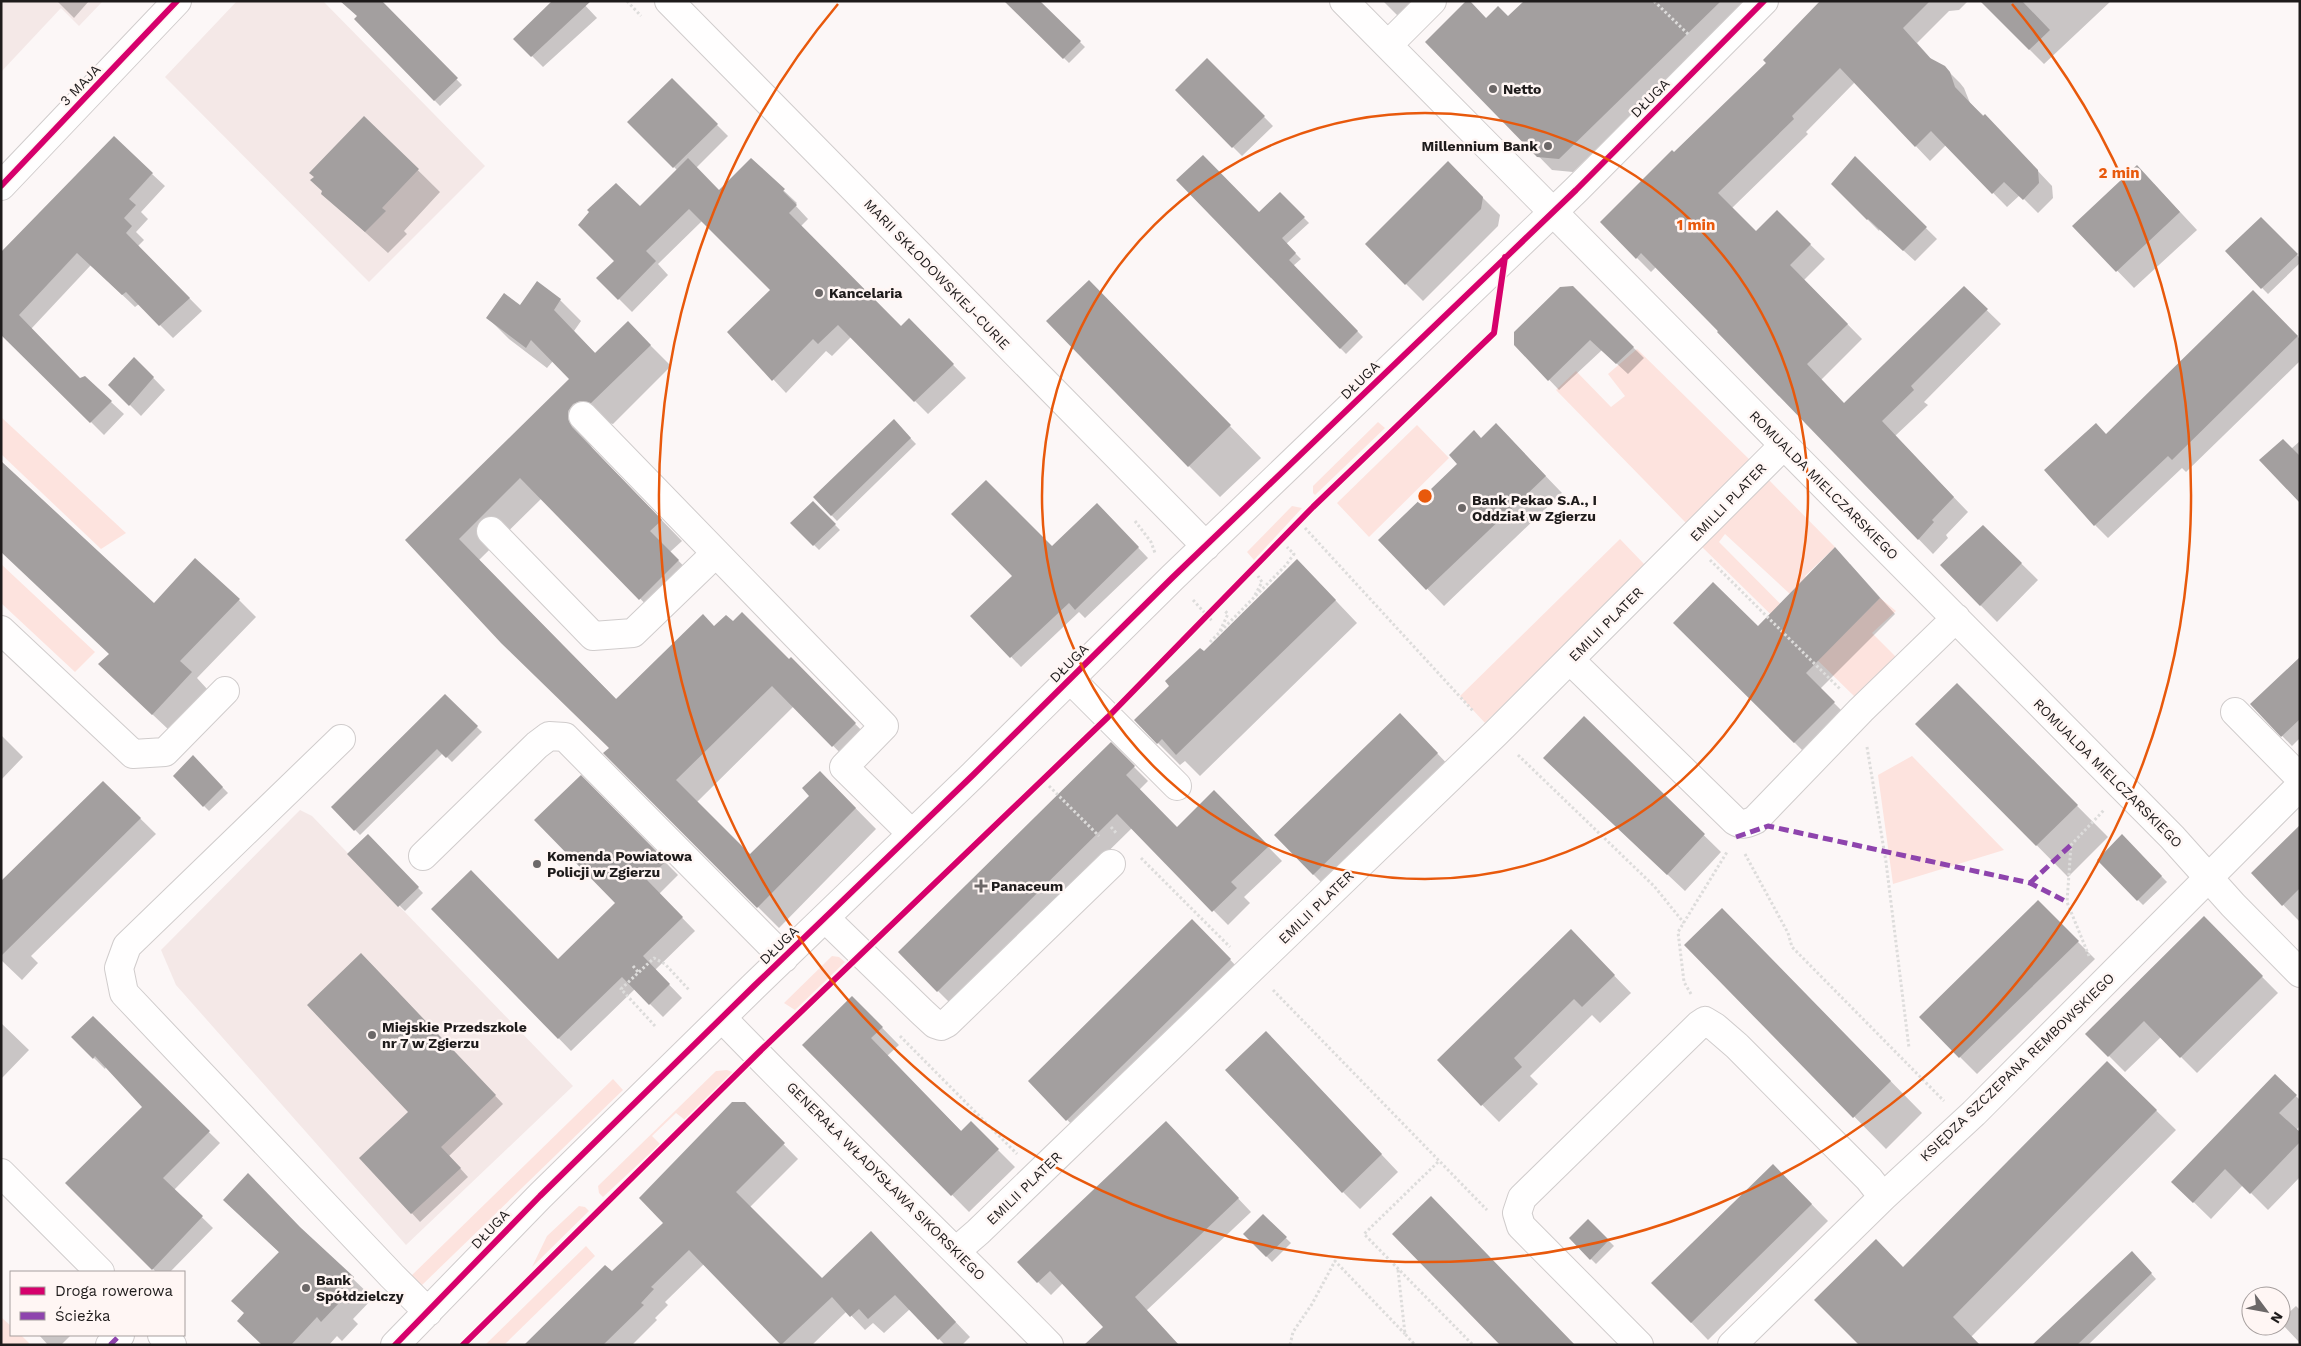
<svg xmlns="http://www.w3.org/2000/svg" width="2301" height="1346" font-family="'Work Sans',sans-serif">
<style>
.built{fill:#f4e8e7}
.green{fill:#fde3de}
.shadow{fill:#0003}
.building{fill:#a39f9f}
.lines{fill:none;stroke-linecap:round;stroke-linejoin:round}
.minor-casing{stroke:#d0cccc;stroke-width:30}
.major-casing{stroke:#d0cccc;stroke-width:30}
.path{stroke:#dddcdb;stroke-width:3;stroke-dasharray:2.5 2.5;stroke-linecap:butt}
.minor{stroke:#fffefe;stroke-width:28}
.major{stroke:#fffefe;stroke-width:28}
.quiet{stroke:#8e44ad;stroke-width:5;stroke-dasharray:10 5;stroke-linecap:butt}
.cycleway-casing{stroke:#fff6f4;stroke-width:9}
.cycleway{stroke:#d6006c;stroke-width:6}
.ring{fill:none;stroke:#e8590c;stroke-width:2.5}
.poi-dot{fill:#6c6868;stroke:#fff6f4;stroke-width:2}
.labels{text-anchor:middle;stroke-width:5;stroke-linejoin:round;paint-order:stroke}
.street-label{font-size:14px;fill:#1e1b1b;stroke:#fff6f4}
.poi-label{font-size:14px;font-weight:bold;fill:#1e1b1b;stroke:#fff6f4;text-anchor:start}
.centre{fill:#e8590c;stroke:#fff6f4;stroke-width:2.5}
.ring-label{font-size:15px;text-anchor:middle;font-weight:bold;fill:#e8590c;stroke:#fff6f4;stroke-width:5;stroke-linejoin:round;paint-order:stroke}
</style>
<rect width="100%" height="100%" fill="#fcf7f7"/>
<path class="built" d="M1 1H103L79 26 61 8 1 72Z
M237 1H323L485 166 369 282 165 77Z
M300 810 312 816 573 1086 406 1245 176 985 161 950Z"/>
<path class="green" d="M1637 349 1751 461 1687 524 1556 390 1576 371 1611 407 1625 396 1608 374Z
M1 417 126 533 101 549 1 454Z
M1378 422 1385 428 1315 495 1313 493V486Z
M1417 425 1449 458 1369 537 1337 503Z
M1767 478 1835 547 1805 576 1807 578 1790 594 1725 534 1719 542 1827 651 1880 598 1896 611 1872 633 1897 658 1856 698 1700 545Z
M1292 506 1302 508 1254 560 1247 552Z
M1620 539 1645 565 1485 723 1460 696Z
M1 564 95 652 75 672 1 603Z
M1912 756 2004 850 1893 884 1878 775Z
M832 956 839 957 845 962 795 1010 784 1003Z
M727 1070 735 1073 685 1120 676 1113 652 1136 660 1144 603 1197 599 1193 598 1186 716 1071Z
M613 1079 623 1090 420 1287 410 1277Z
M579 1206 585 1207 589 1211 532 1267 547 1236Z
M586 1246 595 1256 504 1345H485Z
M1 1317 11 1326V1335H21L31 1345H1Z"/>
<path class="shadow" d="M57 1H89L74 18Z
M380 1 462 85 440 106 355 19Z
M581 1 597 18 543 67 515 39Z
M1006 1H1039L1085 47 1069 63Z
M1383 1H1417L1400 18Z
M1526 1H1748L1573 172 1552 170 1427 42 1486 20 1508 18Z
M1824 1H1968L1959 10 1949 11 1917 43 1933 61 1944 67 1960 83 1964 88 1970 103 1999 130 2052 186 2053 198 2038 213 2020 195 2007 207 1946 145 1930 161 1855 82 1806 132 1808 134 1732 208 1756 233 1777 212 1825 259 1804 280 1862 339 1821 380 1844 404 1964 288 2001 324 1924 402 1928 405 1895 436 1968 512 1946 535 1948 538 1933 554 1656 267 1651 272 1601 222 1768 63Z
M1981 1H2111L2044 64Z
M1207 59 1273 126 1242 156 1176 90Z
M672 80 728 136 696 168 719 192 751 160 797 203 795 205 808 219 801 226 901 328 909 320 966 378 928 414 851 337 832 356 826 351 786 393 729 332 772 290 702 221 658 264 668 275 632 312 598 278 615 261 640 208 678 171 629 122Z
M364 117 440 192 404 231 407 234 388 253 322 193Z
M1855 158 1937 239 1915 261 1880 229 1879 231 1832 184Z
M1448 163 1500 215 1498 226 1423 301 1366 244Z
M152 174 165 186 141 212 148 219 136 232 144 240 138 246 202 311 173 338 139 304 135 307 91 265 31 329 80 379 111 402 124 414 104 435 1 332Z
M1178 180 1259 214 1280 194 1309 223 1286 244 1301 259 1293 266 1363 337 1346 354Z
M2154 184 2197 230 2134 288 2074 226Z
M2261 218 2300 258V263L2268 294 2226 251Z
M537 283 560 300 581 321 574 331 596 354 628 323 671 366 613 424 601 421 589 433 588 441 593 449 682 541 670 552 699 582 661 620 542 498 479 560 617 700 714 628 789 661 791 659 876 745 854 767 794 706 697 802 750 856 811 796 820 772 876 829 779 928 605 753 610 748 407 540 571 379 553 361 547 368 509 339 488 318 520 306Z
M1573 288 1644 358 1628 374 1602 350 1559 390 1515 344Z
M2253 292 2300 339V361L2186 472 2182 468 2108 538 2095 525 2106 435Z
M1120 313 1261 458 1220 497 1189 466Z
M134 358 165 390 141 416 110 385Z
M894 421 916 444 837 521 814 497Z
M1481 439 1513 442 1562 493 1444 606 1380 540 1459 464Z
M2300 441V501L2291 449Z
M813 502 840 530 819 550 792 523Z
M1107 515 1148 558 1085 618 1079 612 1021 667 972 616 1052 548Z
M1983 526 2038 580 1997 622 1941 565Z
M1850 564 1895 614 1820 689 1849 718 1810 758 1675 623 1758 628Z
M1319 583 1357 623 1200 776 1185 761 1180 765 1135 720 1204 653Z
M239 600 256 617 197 678 208 690 170 731 117 681 154 604Z
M2300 658V738L2292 746 2251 704Z
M1957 685 2108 837 2068 877 1917 724Z
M445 696 482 732 452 762 443 753 360 835 333 807Z
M1584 718 1721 852 1685 891 1562 775Z
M1417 732 1454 771 1330 891 1313 874Z
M1 735 23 757 1 780Z
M1111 744 1148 781 1139 790 1177 828 1214 791 1282 861 1244 897 1250 903 1228 925 1132 828 952 1005 899 952Z
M193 757 228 793 209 811 174 776Z
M581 777 678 875 659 894 695 931 655 970 682 998 663 1017 635 989 571 1051 433 909 558 960 617 903Z
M103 782 156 834 31 956 38 963 22 980 1 960V883Z
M2300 827V922L2252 873Z
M368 836 423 893 405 911 348 854Z
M2122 836 2167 882 2143 905 2098 860Z
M2038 902 2095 959 1977 1074 1920 1017Z
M2204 918 2278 993 2197 1073 2161 1037 2125 1072 2087 1034Z
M1192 921 1247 977 1084 1137 1029 1081Z
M1571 931 1631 993 1600 1023 1592 1015 1530 1076 1538 1084 1499 1122 1438 1060Z
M1753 941 1922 1113 1886 1149 1686 945Z
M370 963 503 1104 449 1156 468 1177 420 1222 361 1158 410 1112Z
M852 997 899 1045 887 1056 962 1132 971 1123 1015 1167 969 1212 804 1045Z
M93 1018 220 1143 174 1190 213 1228 170 1272H156L67 1183 143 1107 106 1067 105 1069 73 1037Z
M1 1023 29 1050 1 1079Z
M1283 1050 1398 1172 1360 1209 1343 1192Z
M2107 1062 2176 1130 1971 1337 1903 1269Z
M2275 1076 2300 1100V1126L2296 1130 2300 1134V1177L2268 1210 2243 1185 2211 1219 2173 1182Z
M744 1104 798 1159 750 1207 822 1280 885 1248 970 1337 962 1345H945L910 1309 884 1333 873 1323 865 1330 847 1311 812 1345H783L704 1264 665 1302 668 1305 655 1318 657 1320 632 1345H526L612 1273 665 1223Z
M1178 1135 1251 1212 1146 1311 1063 1283 1051 1295 1018 1262Z
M1773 1165 1828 1221 1708 1340 1653 1283Z
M224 1200 307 1235 373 1298 353 1319 358 1324 342 1341 337 1336 329 1345H263L280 1253Z
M1263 1216 1291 1243 1272 1262 1245 1234Z
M1588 1220 1614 1246 1596 1264 1570 1238Z
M2137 1258 2156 1279 2088 1345H2034Z
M2296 1306 2300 1310V1343L2281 1323V1320Z
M39 1335H71L61 1345H48Z"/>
<path class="building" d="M340 1H382L458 78 434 101 354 19 357 16Z
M552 1H591L531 57 513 39Z
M1004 1H1040L1081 41 1063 59Z
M1466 1H1470L1486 18 1498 6 1508 16 1524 1H1721L1559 159 1537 157 1425 42Z
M1820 1H1930L1903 28 1930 58 1945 66 1950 72 1955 87 1983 116 1985 114 2038 170 2039 183 2023 200 2004 182 1992 194 1931 131 1915 147 1840 68 1792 116 1794 119 1718 193 1756 231 1777 210 1811 244 1790 265 1848 324 1807 364 1844 403 1964 286 1988 309 1911 386 1914 390 1882 421 1954 497 1932 520 1934 522 1918 540 1717 332 1718 331 1641 253 1636 259 1600 222 1672 150 1674 152 1766 63 1763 60Z
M1980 1H2022L2050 30 2029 50Z
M1207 58 1265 116 1232 148 1175 90Z
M672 78 718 124 673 168 627 122Z
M364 116 419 169 382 208 386 211 365 232 321 194 322 191 310 180 314 177 309 173Z
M114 136 153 173 129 199 136 205 124 218 132 226 126 233 190 298 159 326 126 292 122 295 77 253 19 315 80 378 85 376 112 401 90 423 1 335V252Z
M1203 155 1259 212 1280 192 1305 217 1282 238 1296 253 1289 260 1358 331 1340 349 1176 180Z
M1855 156 1927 227 1903 251 1868 219 1867 220 1831 184Z
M688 158 719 190 751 158 785 189 783 191 797 205 789 213 901 326 909 318 954 364 914 402 838 325 818 344 813 339 772 381 727 332 770 290 689 209 646 251 656 261 618 300 596 278 614 261 578 225 589 212 587 210 616 183 640 206Z
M1448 161 1483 197 1481 209 1405 285 1365 244Z
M2137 165 2180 212 2116 272 2072 226Z
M2261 217 2298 254 2261 289 2225 251Z
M1089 280 1231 425 1188 467 1046 321Z
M537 281 561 299 554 310 595 353 628 321 651 345 591 403 580 401 573 404 568 411V419L572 427 662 520 650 531 679 560 639 600 520 478 459 539 616 699 703 614 714 626 726 615 733 621 742 612 789 659 791 657 856 723 832 747 772 686 676 780 750 854 809 796 802 788 820 771 856 808 757 908 603 753 609 748 501 643 405 540 569 379 531 340 526 348 486 318 504 293 520 305Z
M1573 286 1634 347 1616 364 1590 340 1548 381 1514 345V332L1560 287Z
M2253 290 2298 336 2172 460 2168 456 2094 526 2044 470 2096 423 2106 434Z
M134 357 154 377 129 406 108 385Z
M894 419 911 438 831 516 813 497Z
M1496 423 1546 476 1426 590 1378 540 1457 464 1449 455 1474 430 1481 438Z
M2283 439 2300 456V503L2259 460Z
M1 461 154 603 195 558 240 599 180 661 192 672 152 715 98 664 109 654 1 552Z
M986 480 1052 546 1097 503 1139 547 1075 610 1069 603 1010 658 970 616 1012 576 951 514Z
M813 501 836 524 813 546 790 523Z
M1983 525 2022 563 1980 606 1940 565Z
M1835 547 1880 598 1806 673 1835 702 1794 743 1673 623 1713 582 1758 626Z
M1297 559 1336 600 1176 755 1162 739 1157 744 1134 720 1169 686 1165 681 1200 648 1204 651Z
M2300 657V719L2281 737 2250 704Z
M1957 683 2078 805 2036 846 1915 724Z
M445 694 478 726 446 758 437 749 354 831 331 807Z
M1400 713 1438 753 1313 875 1274 835Z
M1584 716 1705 834 1667 875 1543 758Z
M1111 742 1135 766 1126 775 1177 827 1214 790 1269 846 1231 882 1237 888 1212 912 1117 814 937 992 898 952Z
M193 755 223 787 203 807 173 776Z
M581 775 666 861 647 880 683 917 643 956 670 984 649 1005 622 977 558 1039 431 909 471 870 558 959 615 903 534 820Z
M103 781 141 818 1 956V881Z
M2300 825V888L2282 906 2251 873Z
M368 834 419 887 398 907 347 854Z
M2122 834 2162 876 2137 901 2097 860Z
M2038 900 2079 941 1959 1058 1919 1017Z
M1722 908 1891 1081 1853 1118 1684 945Z
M2204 916 2263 976 2180 1058 2144 1021 2108 1057 2085 1034Z
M1192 919 1231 959 1066 1121 1028 1081Z
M1571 929 1615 975 1582 1007 1574 999 1514 1058 1522 1067 1481 1106 1437 1060Z
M361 953 496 1095 441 1147 461 1168 411 1214 359 1158 408 1112 307 1005Z
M852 996 883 1027 871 1038 961 1131 971 1121 999 1149 951 1196 802 1045Z
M93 1016 210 1131 163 1178 203 1216 152 1270 65 1183 142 1107 95 1056 93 1059 71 1037Z
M1266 1031 1382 1154 1342 1193 1225 1070Z
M2107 1061 2157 1110 1953 1317 1980 1345H1859L1814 1300 1876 1239 1903 1267Z
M2275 1074 2297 1095 2279 1113 2300 1132V1142L2250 1194 2225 1169 2193 1203 2171 1182Z
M732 1102H745L785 1143 736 1192 822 1278 871 1231 956 1322 938 1340 895 1295 868 1319 859 1309 850 1317 832 1297 781 1345 689 1250 651 1287 654 1289 641 1303 644 1305 603 1345H524L605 1265 612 1271 663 1223 639 1198Z
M1166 1121 1239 1198 1135 1297 1179 1345H1084L1103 1327 1050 1271 1037 1283 1017 1262Z
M1773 1164 1812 1204 1691 1323 1651 1283Z
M248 1173 300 1227 354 1277 334 1298 339 1303 321 1322 317 1317 291 1345H262L237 1321 244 1313 231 1301 279 1252 223 1200Z
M1431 1196 1575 1345H1500L1392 1234Z
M1263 1214 1287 1237 1266 1257 1243 1234Z
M1588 1219 1609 1240 1590 1260 1569 1238Z
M2132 1251 2152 1273 2077 1345H2032Z"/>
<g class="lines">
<g class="minor-casing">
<path id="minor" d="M669 1 1206 546
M1344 1 2172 837 2233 905 2300 973
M1388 45 1432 1
M583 416 884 726 844 767 912 834
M491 531 593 636 633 633 716 553
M1 630 133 754 165 752 225 691
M1570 660 1735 821C1743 826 1748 823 1755 820L1861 710 1956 618
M1071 680 1177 786
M2235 712 2300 778
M341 739 127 946 119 968 124 993 392 1276 428 1312
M423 856 537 745 549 736 565 737 784 958
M825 918 922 1012 935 1024 941 1026 947 1023 1111 864
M722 1018C829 1129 941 1235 1049 1345
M956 1251 978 1232 1496 733 1784 445
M110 1345 120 1335
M395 1345 540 1196 754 986 973 775 1172 578 1576 190 1764 1
M1639 1345 1521 1226 1517 1213 1522 1198 1699 1025 1705 1021 1715 1027 1737 1046 1869 1179 1883 1197
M1732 1345 1883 1197 1974 1113 2300 786"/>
</g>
<g class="major-casing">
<path id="major" d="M1 186 177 1
M1 1173 100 1272
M162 1335 172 1345"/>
</g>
<path class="path" d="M627 1 641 16
M1654 1 1689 35
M1135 521 1151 542 1155 553
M1305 528 1474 712
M1710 560 1840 689
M1255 595 1262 582 1258 576
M1193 600 1213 622
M1220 631 1228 614 1224 610
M1210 642 1286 565 1294 554 1287 547
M1867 747 1886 862 1909 1048
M1518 755 1654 886 1684 923
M1049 786 1099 836
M1111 827 1117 834
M1745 854 1788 933 1792 947 1944 1101
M1141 858 1230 947
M2089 956 2067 902 2071 845 2104 810
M633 966 639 973
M1273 990 1487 1210
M1691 994 1684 982 1678 932 1727 852
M655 1026 621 989 654 958 665 964 690 991
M900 1036 1017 1154
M1438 1162 1364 1234 1473 1345
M1398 1270 1405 1334 1415 1345
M1290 1345 1293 1332 1312 1304 1335 1261 1405 1334"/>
<use href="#minor" class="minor"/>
<use href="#major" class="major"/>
<path class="quiet" d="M1736 837 1768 826 2030 883 2067 902
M2030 883 2071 845
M110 1345 120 1335"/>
<g class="cycleway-casing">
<path id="cycleway" d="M1 186 177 1
M395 1345 540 1196 754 986 973 775 1172 578 1576 190 1764 1
M463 1345 757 1054 1108 717 1313 507 1494 333 1505 257"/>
</g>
<use href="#cycleway" class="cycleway"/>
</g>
<g class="ring">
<circle cx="1425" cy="496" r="383"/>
<path d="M2012 4A766 766 0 1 1 838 4"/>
</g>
<g class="poi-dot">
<circle cx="1493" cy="89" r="5"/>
<circle cx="1548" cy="146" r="5"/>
<circle cx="819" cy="293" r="5"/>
<circle cx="1462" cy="508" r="5"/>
<circle cx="537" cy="864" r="5"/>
<path d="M978.5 878.5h5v5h5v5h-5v5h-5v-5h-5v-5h5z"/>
<circle cx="372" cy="1035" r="5"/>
<circle cx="306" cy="1288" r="5"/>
</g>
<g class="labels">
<g class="street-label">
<text transform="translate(80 85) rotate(-46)" y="5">3 MAJA</text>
<text transform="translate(1650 98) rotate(-45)" y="5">DŁUGA</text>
<text transform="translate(937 274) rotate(46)" y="5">MARII SKŁODOWSKIEJ-CURIE</text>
<text transform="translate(1360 380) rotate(-44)" y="5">DŁUGA</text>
<text transform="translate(1824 485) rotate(45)" y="5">ROMUALDA MIELCZARSKIEGO</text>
<text transform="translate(1728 502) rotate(-46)" y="5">EMILLI PLATER</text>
<text transform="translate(1606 624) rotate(-45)" y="5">EMILII PLATER</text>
<text transform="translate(1069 663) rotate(-45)" y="5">DŁUGA</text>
<text transform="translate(2108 773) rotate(45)" y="5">ROMUALDA MIELCZARSKIEGO</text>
<text transform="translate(1316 907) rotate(-44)" y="5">EMILII PLATER</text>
<text transform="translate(779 945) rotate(-44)" y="5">DŁUGA</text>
<text transform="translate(2017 1067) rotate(-44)" y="5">KSIĘDZA SZCZEPANA REMBOWSKIEGO</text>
<text transform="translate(886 1181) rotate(45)" y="5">GENERAŁA WŁADYSŁAWA SIKORSKIEGO</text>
<text transform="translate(1024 1188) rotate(-44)" y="5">EMILII PLATER</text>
<text transform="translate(490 1229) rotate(-46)" y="5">DŁUGA</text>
</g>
<g class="poi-label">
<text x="1503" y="94">Netto</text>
<text x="1538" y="151" text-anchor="end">Millennium Bank</text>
<text x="829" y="298">Kancelaria</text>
<text x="1472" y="505">Bank Pekao S.A., I<tspan x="1472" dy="16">Oddział w Zgierzu</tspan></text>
<text x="547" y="861">Komenda Powiatowa<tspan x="547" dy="16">Policji w Zgierzu</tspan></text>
<text x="991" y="891">Panaceum</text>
<text x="382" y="1032">Miejskie Przedszkole<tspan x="382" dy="16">nr 7 w Zgierzu</tspan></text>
<text x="316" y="1285">Bank<tspan x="316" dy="16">Spółdzielczy</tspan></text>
</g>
</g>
<circle cx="1425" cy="496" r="8" class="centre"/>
<g class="ring-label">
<text x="2119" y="178">2 min</text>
<text x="1696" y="230">1 min</text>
</g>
<rect width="2301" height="1346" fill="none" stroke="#1e1b1b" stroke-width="5"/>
<rect x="10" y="1271" width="175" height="65" fill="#fff6f4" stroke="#a59e9d"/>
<rect x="20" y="1287" width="25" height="8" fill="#d6006c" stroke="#a59e9d"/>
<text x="55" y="1296" font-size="15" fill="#1e1b1b">Droga rowerowa</text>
<rect x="20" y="1312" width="25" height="8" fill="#8e44ad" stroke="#a59e9d"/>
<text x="55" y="1321" font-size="15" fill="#1e1b1b">Ścieżka</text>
<g transform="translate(2266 1311) rotate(122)"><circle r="24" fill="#fff6f4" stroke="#a59e9d"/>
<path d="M0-4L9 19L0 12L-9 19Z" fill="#6c6868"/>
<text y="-8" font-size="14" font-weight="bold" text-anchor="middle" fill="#1e1b1b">N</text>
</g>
</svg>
